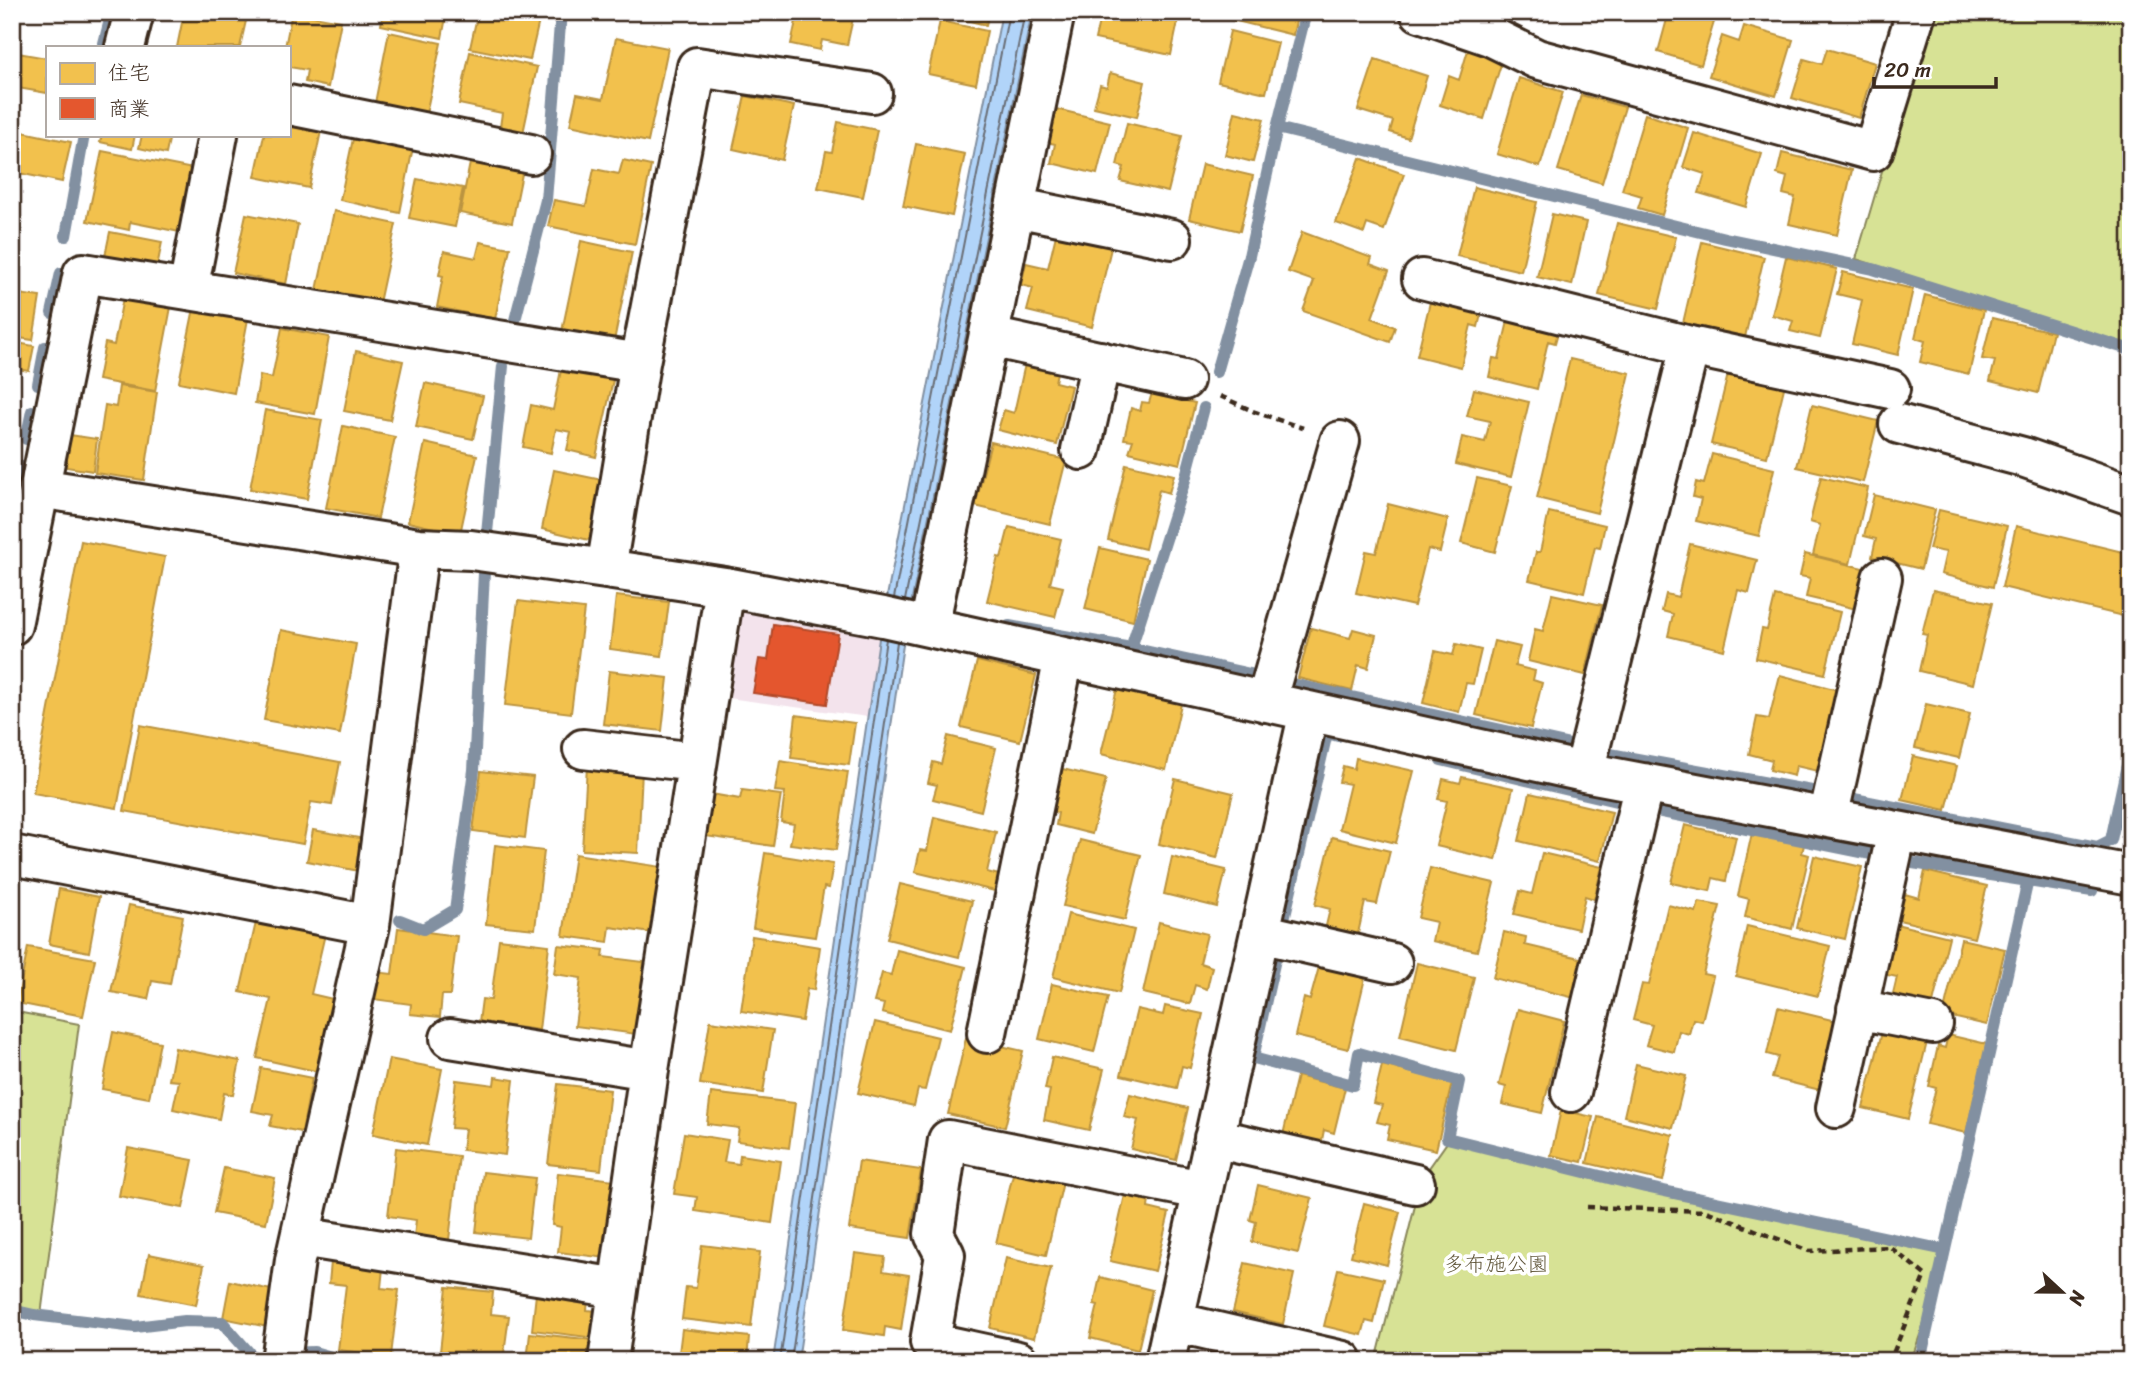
<svg xmlns="http://www.w3.org/2000/svg" width="2143" height="1373" font-family="Sriracha,'Klee One',sans-serif">
<style>
.built{fill:#f3e3ec}
.green{fill:#d7e295;stroke:#89865a;stroke-width:2}
.water{fill:#b1d4f9;stroke:#8290a1;stroke-width:2}
.homes{fill:#f2c14e;stroke:#bb9440;stroke-width:2}
.shops{fill:#e4572e;stroke:#b14a29;stroke-width:2}
.lines{fill:none;stroke-linecap:round;stroke-linejoin:round}
.shore{stroke:#6a6e76;stroke-width:2}
.stream{stroke:#8290a1;stroke-width:12}
.minor-casing{stroke:#3b2a1e;stroke-width:44}
.path{stroke:#3b2a1e;stroke-width:4.5;stroke-dasharray:7 5;stroke-linecap:butt}
.minor{stroke:#fff;stroke-width:38}
.labels{text-anchor:middle;stroke-width:7;stroke-linejoin:round;paint-order:stroke}
.park-label{font-size:21px;fill:#62583c;stroke:#fff}
</style>
<rect width="100%" height="100%" fill="#fff"/>
<filter id="ink" filterUnits="userSpaceOnUse"><feTurbulence type="fractalNoise" baseFrequency=".0143" numOctaves="2"/><feDisplacementMap in="SourceGraphic" scale="14" xChannelSelector="R" yChannelSelector="G"/><feConvolveMatrix kernelMatrix="1 2 1 2 8 2 1 2 1" color-interpolation-filters="sRGB"/></filter>
<g filter="url(#ink)">
<path class="built" d="M737 605 880 632 868 717 721 697Z"/>
<path class="green" d="M1929 12H2131V346L1856 259Z
M12 1011 79 1024 41 1315 12 1312Z
M1448 1141 1670 1194 1948 1253 1911 1361H1376L1422 1178Z"/>
<path class="water" d="M1002 12H1032L904 638 798 1361H773L880 632Z"/>
<path class="homes" d="M182 12H248L240 47H177L184 13Z
M292 12 341 21 328 87 305 82 307 70 289 67V47H285Z
M383 12H447L442 38 381 25Z
M478 12H541L530 60 470 48Z
M798 12 854 14 847 45 822 40 820 50 791 44Z
M933 12H989L986 25Z
M1101 12H1180L1171 55 1095 39Z
M1225 12H1298L1293 35 1224 18Z
M1669 12H1717L1701 65 1658 52Z
M940 21 987 31 976 84 928 74Z
M1744 26 1793 40 1776 96 1709 76 1722 36 1739 42Z
M1230 31 1278 43 1266 93 1218 82Z
M389 32 441 43 426 114 375 103Z
M616 38 668 48 648 142 570 125 577 94 603 99Z
M1827 49 1875 63 1859 118 1792 98 1804 59 1822 64Z
M1468 50 1502 61 1484 119 1440 105 1449 76 1459 80Z
M470 52 537 67 522 138 499 134 502 113 459 104Z
M18 53 47 58V93L12 87Z
M1375 59 1427 76 1408 138 1390 132 1393 121 1358 110Z
M1110 73 1145 82 1137 117 1094 107 1100 85 1107 87Z
M1519 78 1563 92 1540 167 1497 154Z
M1581 95 1625 107 1602 183 1558 170Z
M745 96 794 106 782 160 733 149Z
M1056 109 1110 122 1097 174 1051 163 1055 144 1047 142Z
M1235 112 1264 119 1253 162 1225 155Z
M1645 114 1688 128 1662 215 1638 208 1642 196 1622 190Z
M838 122 877 130 863 197 818 188 826 151 832 152Z
M1127 123 1182 136 1168 192 1120 181 1124 167 1117 165Z
M289 125 321 131 309 188 255 177 264 135H289Z
M23 132 71 142 62 182 14 172Z
M1694 133 1762 154 1746 207 1699 193 1705 174 1683 167Z
M354 134 413 147 400 213 340 200Z
M102 135H135L132 149 100 142Z
M142 135H170L166 154 139 148Z
M916 144 965 154 952 216 903 206Z
M102 151 193 169 180 232 130 222 129 230 87 221Z
M472 153 524 164 512 223 460 213Z
M1782 153 1852 170 1837 235 1789 224 1795 197 1783 194 1787 177 1777 174Z
M1360 158 1404 174 1384 230 1367 224 1364 233 1336 223Z
M623 160 651 166 635 244 548 226 554 200 586 206 594 169 619 174Z
M1202 164 1253 176 1240 231 1189 219Z
M417 179 463 188 455 227 409 218Z
M1474 187 1537 202 1521 271 1457 256Z
M334 211 396 224 379 303 317 290Z
M246 214 298 224 286 284 233 273Z
M1552 214 1586 222 1572 285 1537 277Z
M1617 223 1676 237 1658 309 1599 295Z
M1057 231 1112 244 1092 327 1027 311 1033 288 1021 285 1026 263 1048 268Z
M110 232 162 242 157 267 105 256Z
M1302 232 1372 258 1370 264 1389 271 1372 318 1395 327 1390 342 1303 311 1314 281 1288 272Z
M581 241 632 252 614 341 562 331Z
M480 242 510 248 495 319 437 307 443 276 439 275 444 251 476 258Z
M1702 242 1764 257 1745 337 1683 323Z
M1786 257 1837 269 1820 338 1790 331 1793 321 1772 315Z
M1843 272 1913 289 1898 355 1852 344 1862 300 1837 294Z
M12 293 40 297 33 340 12 337Z
M1925 295 1984 310 1969 374 1920 362 1925 341 1915 338Z
M123 298 171 307 155 391 98 380 105 343 114 345Z
M1431 298 1482 310 1478 327 1471 325 1461 367 1417 356Z
M194 308 248 319 234 393 179 382Z
M1510 313 1560 325 1555 343 1548 341 1537 389 1489 377 1493 358 1499 359Z
M1992 318 2053 332 2038 393 1990 381 1995 361 1982 359Z
M282 328 329 337 315 414 255 403 260 375 272 378Z
M12 342 34 346 29 371 12 368Z
M356 351 403 361 390 420 344 411Z
M1570 359 1630 373 1597 513 1537 498Z
M563 360 615 371 596 457 567 450 571 432 556 429 551 453 523 447 531 405 553 410Z
M1025 364 1057 372 1055 382 1071 386 1057 445 998 430 1004 410 1014 413Z
M1730 366 1786 380 1767 457 1711 444Z
M425 383 483 396 473 439 416 427Z
M119 386 157 392 144 480 95 473 105 405 116 407Z
M1474 389 1529 402 1511 477 1456 464 1462 437 1485 442 1490 421 1467 416Z
M1152 393 1195 403 1180 464 1129 452 1133 440 1124 439 1131 408 1140 411 1142 402 1149 403Z
M1812 405 1878 421 1863 482 1797 467Z
M265 410 322 420 307 499 250 489Z
M343 426 395 437 378 518 326 508Z
M70 435 97 439 93 471 66 467Z
M991 442 1066 460 1050 524 975 506Z
M425 443 477 455 460 534 408 522Z
M1712 454 1774 469 1759 536 1696 521 1701 499 1693 497 1696 482 1704 484Z
M1126 464 1174 475 1169 493 1159 490 1145 549 1108 540Z
M554 470 602 480 589 540 542 529Z
M1821 477 1868 488 1850 564 1813 555 1820 525 1810 522Z
M1477 478 1512 486 1495 552 1461 543Z
M1874 495 1935 510 1921 569 1872 557 1876 539 1864 536Z
M1388 504 1448 519 1440 552 1428 549 1414 606 1356 593 1366 551 1376 553Z
M1939 510 2007 526 1993 587 1941 574 1946 552 1929 549Z
M1549 512 1605 525 1600 548 1595 547 1584 593 1529 580 1536 552H1540Z
M2016 526 2131 554V618L2002 587Z
M1009 527 1061 539 1050 584 1063 587 1055 617 987 601 998 557 1001 558Z
M81 541 165 557 117 808 33 793Z
M1690 544 1757 560 1749 593 1738 590 1724 650 1668 636 1673 614 1662 611 1666 594 1678 597Z
M1100 548 1147 559 1133 621 1085 609Z
M1805 554 1871 570 1861 610 1806 597 1810 578 1800 576Z
M1933 590 1992 603 1973 684 1919 671 1927 635 1922 634Z
M1552 594 1602 605 1585 675 1528 661 1535 629 1543 631Z
M616 596 669 602 662 656 610 649Z
M1775 596 1840 612 1825 674 1756 658 1762 629 1767 630Z
M518 601 584 609 571 713 505 705Z
M1311 628 1350 638 1353 629 1376 635 1368 668 1358 665 1352 691 1298 678Z
M281 630 356 644 340 734 264 720Z
M1494 641 1520 647 1515 666 1535 671 1533 680 1542 683 1531 728 1476 715Z
M1456 644 1481 650 1473 684 1466 683 1459 712 1423 703 1435 651 1453 655Z
M977 661 1036 675 1020 741 961 727Z
M609 671 668 678 662 731 603 724Z
M1780 675 1838 690 1818 771 1796 766 1794 776 1770 770 1772 760 1749 754 1757 717 1769 719Z
M1117 689 1181 704 1166 770 1101 754Z
M1926 704 1970 714 1959 758 1915 748Z
M796 715 855 723 849 765 791 758Z
M140 725 340 762 332 805 311 802 303 844 124 811Z
M948 736 996 748 981 811 933 799 937 785 928 783 933 762 941 764Z
M1913 756 1957 766 1946 810 1902 800Z
M1356 758 1414 771 1396 843 1339 829 1350 784 1339 782 1343 766 1354 769Z
M780 761 848 772 836 850 790 844 794 824 781 822 785 792 775 791Z
M587 766 642 770 638 853 582 850Z
M1058 768 1106 779 1092 834 1056 825 1058 813 1048 811Z
M481 771 533 777 525 838 473 831Z
M1462 777 1513 788 1496 860 1436 846 1447 801 1438 799 1443 779 1460 783Z
M1175 779 1233 793 1217 858 1159 844Z
M742 790 781 795 773 846 705 836 711 794 740 799Z
M1530 793 1612 812 1600 861 1519 841Z
M934 817 996 832 987 872 999 875 995 891 915 872 920 850 927 851Z
M1685 825 1736 837 1726 881 1713 878 1710 891 1671 883Z
M313 830 365 839 359 871 307 861Z
M1752 833 1804 845 1802 853 1809 855 1792 929 1745 917 1749 899 1738 896Z
M1332 837 1390 851 1377 904 1365 902 1357 938 1325 930 1330 909 1315 905Z
M1080 840 1141 855 1125 920 1063 906Z
M495 845 544 851 535 929 486 924Z
M765 853 833 864 829 888 824 887 815 937 753 928Z
M1542 853 1602 867 1594 899 1585 896 1578 929 1514 914 1520 891 1532 894Z
M575 854 662 867 652 933 610 927 608 942 563 936Z
M1814 856 1862 867 1845 939 1797 928Z
M1172 857 1226 870 1217 907 1164 894Z
M1430 868 1494 883 1477 951 1432 941 1436 922 1418 918Z
M1925 871 1987 886 1974 938 1899 920 1905 894 1919 898Z
M900 884 972 901 959 957 887 939Z
M59 889 99 897 89 952 49 944Z
M1699 902 1720 906 1703 974 1713 976 1702 1021 1693 1019 1689 1034 1679 1031 1674 1052 1646 1045 1652 1025 1633 1020 1642 984 1649 985 1668 905 1696 912Z
M129 905 183 916 170 984 152 981 148 999 111 992Z
M1068 914 1134 930 1119 993 1053 977Z
M257 918 325 934 311 994 337 1000 320 1072 257 1058 271 999 240 992Z
M1159 922 1207 934 1200 963 1212 967 1207 989 1195 985 1190 1004 1143 993Z
M1896 924 1949 937 1932 1007 1892 998 1897 977 1883 974Z
M1747 926 1830 946 1818 996 1736 976Z
M398 928 457 936 450 995H442L440 1017 410 1014 411 1004 373 999 376 972 392 974Z
M1504 932 1526 937 1525 945 1584 959 1575 998 1493 978Z
M752 936 820 947 814 990 807 989 802 1021 741 1011Z
M499 939 549 945 539 1030 479 1022 482 999 491 1000Z
M1961 939 2005 949 1987 1025 1943 1015Z
M558 945 604 950 603 957 644 962 636 1034 575 1026 581 978 554 974Z
M28 947 95 959 83 1016 17 1003Z
M897 950 966 967 950 1030 882 1013 884 1004 874 1002 882 973 891 975Z
M1417 963 1474 977 1456 1050 1400 1036Z
M1319 967 1365 978 1348 1049 1295 1036 1304 998 1310 1000Z
M1052 984 1108 997 1094 1052 1039 1039Z
M1165 1006 1203 1014 1190 1068 1182 1066 1177 1088 1121 1075 1137 1009 1163 1015Z
M1778 1007 1836 1021 1820 1090 1772 1078 1778 1057 1767 1054Z
M1518 1009 1564 1021 1542 1113 1502 1104 1506 1087 1499 1085Z
M710 1021 773 1030 763 1093 700 1084Z
M875 1022 938 1037 925 1090 918 1089 914 1106 858 1093Z
M113 1032 160 1042 149 1098 102 1089Z
M1882 1032 1927 1042 1908 1119 1863 1108Z
M1948 1035 1987 1044 1966 1133 1927 1124 1936 1088 1929 1086 1938 1046 1945 1048Z
M966 1038 1023 1051 1005 1127 948 1114Z
M175 1048 240 1061 233 1095 224 1093 219 1119 173 1109 179 1081 169 1080Z
M1052 1057 1104 1069 1089 1130 1044 1120 1050 1090 1045 1089Z
M389 1059 442 1069 427 1145 373 1134Z
M1636 1064 1686 1076 1673 1128 1624 1116Z
M1382 1065 1452 1083 1436 1150 1387 1139 1390 1125 1377 1122 1382 1105 1373 1103Z
M261 1068 312 1078 302 1132 270 1126 273 1115 252 1111Z
M1297 1076 1345 1088 1334 1133 1324 1130 1321 1145 1283 1135Z
M495 1077 514 1080 505 1155 462 1150 465 1129 451 1128 456 1080 494 1085Z
M558 1084 610 1090 601 1170 548 1164Z
M711 1093 795 1103 789 1148 737 1141 739 1128 707 1124Z
M1130 1094 1188 1108 1176 1160 1131 1149 1138 1120 1124 1117Z
M1561 1110 1593 1117 1582 1162 1551 1155Z
M1598 1117 1673 1135 1663 1181 1587 1163Z
M684 1133 728 1140 724 1162 739 1164 740 1155 781 1161 772 1223 695 1211 697 1197 674 1194Z
M128 1148 193 1160 183 1208 119 1196Z
M396 1148 459 1156 449 1240 414 1236 416 1220 388 1216Z
M859 1161 921 1170 910 1238 849 1229Z
M224 1168 275 1178 266 1223 214 1213Z
M1014 1170 1063 1182 1046 1255 996 1243Z
M483 1172 535 1178 528 1238 476 1232Z
M558 1173 615 1180 606 1258 558 1252 561 1227 552 1225Z
M1258 1185 1312 1198 1298 1253 1252 1242 1256 1222 1250 1220Z
M1125 1195 1149 1200 1148 1208 1169 1213 1155 1271 1110 1261Z
M1364 1203 1400 1212 1387 1265 1351 1256Z
M702 1245 760 1252 751 1327 682 1319 686 1287 696 1288Z
M855 1253 885 1257 883 1271 909 1275 901 1330 885 1327 884 1336 843 1330Z
M149 1254 204 1265 196 1305 141 1294Z
M1006 1258 1051 1268 1034 1338 990 1328Z
M331 1262 383 1268 381 1288 399 1290 391 1356 338 1350 346 1285 329 1283Z
M1245 1263 1294 1274 1283 1324 1233 1312Z
M1338 1269 1384 1279 1374 1323 1366 1321 1362 1335 1324 1326Z
M1100 1277 1152 1290 1138 1350 1090 1338 1098 1305 1094 1304Z
M230 1281 276 1291 268 1327 223 1318Z
M447 1287 493 1292 491 1314 509 1316 503 1361H439Z
M536 1294 588 1300 587 1310 598 1311 595 1338 532 1330Z
M682 1329 749 1337 747 1361H678Z
M530 1333 593 1340 591 1361H527Z"/>
<path class="shops" d="M773 624 838 634 827 704 753 693 759 659 768 660Z"/>
<g class="lines">
<path class="shore" d="M894 598 1009 12
M905 600 1025 12
M780 1361 886 639
M791 1361 897 642"/>
<path class="stream" d="M103 47 112 12
M1277 128 1306 12
M66 236 84 135
M52 313 61 273
M514 324 546 200 561 12
M1216 372 1249 256 1277 128 1725 238 1873 269 2131 350
M38 384 45 347
M26 439 32 411
M12 502 20 466
M487 533 503 366
M1009 626 1131 648 1255 675
M1131 648 1185 480 1204 408
M1288 683 1570 745
M1610 754 1812 791
M1441 760 1616 801
M1849 798 2097 847 2111 840 2131 746
M1652 810 1871 854
M1906 862 2092 891
M1285 915 1327 733 1338 736
M400 920 423 929 455 910 474 770 484 573
M1276 955 1253 1058 1353 1085 1359 1053 1459 1081 1447 1138 1645 1187 1945 1250
M12 1310 34 1315 135 1327 185 1321 222 1322 252 1356V1361
M288 1353 314 1352 345 1361
M1920 1361 2028 880"/>
<g class="minor-casing">
<path id="minor" d="M1420 12 1490 36 1537 59 1873 151 1916 12
M125 47 134 12
M289 105 531 154
M1015 207 1172 239
M1422 279 1690 346 1890 389
M188 290 218 135
M990 337 1184 380
M1899 424 2023 457 2131 495
M1081 450 1101 361
M39 488 419 548 471 550 606 569 725 587 883 617 1584 772 2131 875
M606 569 640 363 697 67 872 93
M12 625 83 273 640 363
M929 627 1055 12
M1266 702 1340 441
M583 749 697 762
M1584 772 1690 346
M1828 818 1882 578
M12 855 370 925
M1260 933 1392 963
M1857 1009 1933 1024
M987 1033 1064 657
M450 1038 649 1070
M1571 1092 1644 783
M1836 1108 1897 831
M1214 1138 1415 1184
M301 1237 618 1288
M1174 1322 1343 1361
M281 1361 295 1260 370 925 419 548
M608 1361 649 1070 725 587
M1018 1361 930 1342 945 1255 934 1234 948 1140 1202 1190
M1165 1361 1309 711"/>
</g>
<path class="path" d="M1220 396 1255 412 1303 428
M1587 1207 1706 1211 1809 1251 1890 1247 1925 1275 1890 1361"/>
<use href="#minor" class="minor"/>
</g>
</g>
<g class="labels">
<g class="park-label">
<text x="1496" y="1271">多布施公園</text>
</g>
</g>
<rect width="2143" height="1373" fill="none" stroke="#fff" stroke-width="42"/>
<rect x="21" y="21" width="2101" height="1331" fill="none" stroke="#3b2a1e" stroke-width="2.5" filter="url(#ink)"/>
<rect x="46" y="46" width="245" height="91" fill="#ffffff" stroke="#b1aaa5" stroke-width="2"/>
<rect x="60" y="63" width="35" height="21" fill="#f2c14e" stroke="#b1aaa5" stroke-width="2"/>
<text x="108" y="80" font-size="21" fill="#3b2a1e">住宅</text>
<rect x="60" y="98" width="35" height="21" fill="#e4572e" stroke="#b1aaa5" stroke-width="2"/>
<text x="108" y="116" font-size="21" fill="#3b2a1e">商業</text>
<g transform="translate(2062 1292) rotate(112)" stroke="#ffffff" stroke-width="5" paint-order="stroke">
<path d="M0-5L12 26L0 18L-12 26Z" fill="#3b2a1e"/>
<text y="-10" font-size="19" font-weight="bold" text-anchor="middle" fill="#3b2a1e">N</text>
</g>
<path d="M1874 77v10h122v-10" fill="none" stroke="#3b2a1e" stroke-width="3.5"/>
<text x="1884" y="77" font-size="21" fill="#3b2a1e" stroke="#ffffff" stroke-width="5" paint-order="stroke">20 m</text>
</svg>
